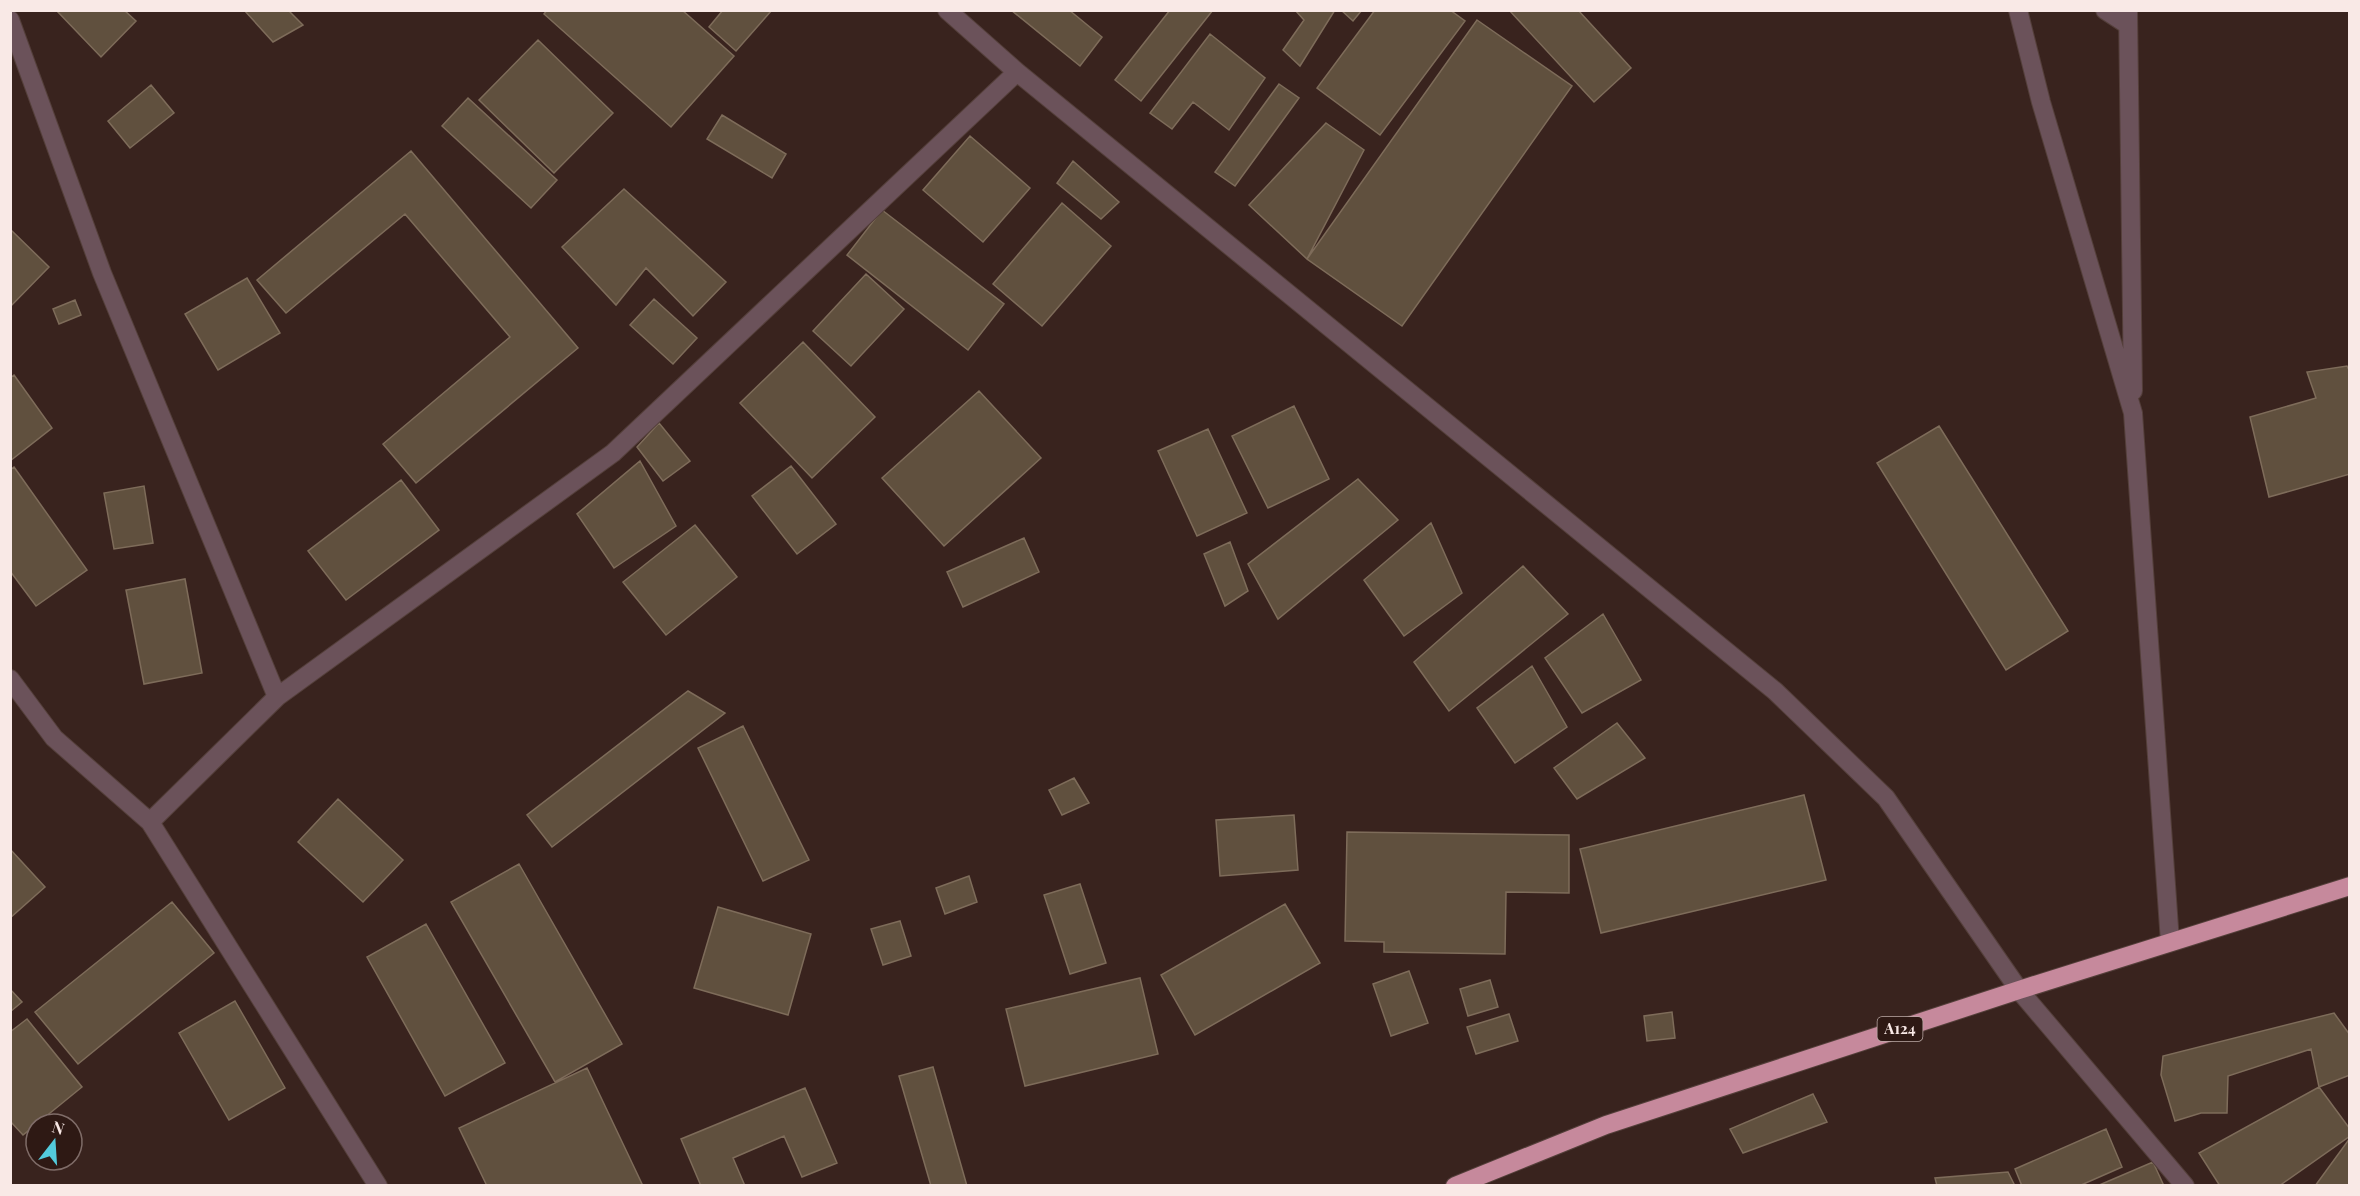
<svg xmlns="http://www.w3.org/2000/svg" width="2360" height="1196" font-family="'Playfair Display',serif">
<style>
.building{fill:#60503e;stroke:#7e6c5a;stroke-width:1.5}
.lines{fill:none;stroke-linecap:round;stroke-linejoin:round}
.minor-casing{stroke:#543f3a;stroke-width:20}
.highway-casing{stroke:#543f3a;stroke-width:20}
.minor{stroke:#6b525a;stroke-width:18}
.highway{stroke:#c6899c;stroke-width:18}
.labels{text-anchor:middle;stroke-width:4.5;stroke-linejoin:round;paint-order:stroke}
.shield{fill:#2e1914;stroke:#bcaba7;stroke-width:1.5}
.shield-label{font-size:15px;font-weight:bold;fill:#f9e9e6}
</style>
<rect width="100%" height="100%" fill="#39231e"/>
<path class="building" d="M56 10H124L136 21 101 57Z
M244 10H288L303 25 273 42Z
M547 10H682L734 56 671 127 544 14Z
M723 10H772L736 51 709 27Z
M1011 10H1069L1102 37 1080 66Z
M1170 10H1213L1141 101 1115 80Z
M1295 10H1335L1300 66 1283 50 1304 20Z
M1341 10H1362L1353 21Z
M1375 10H1450L1465 21 1380 135 1317 88Z
M1509 10H1578L1631 68 1594 102Z
M1477 20 1572 86 1402 326 1307 259Z
M1210 34 1265 78 1229 130 1193 102 1172 129 1150 113Z
M538 40 613 113 554 173 479 100Z
M1279 84 1299 98 1235 186 1215 172Z
M151 85 174 113 130 148 108 121Z
M468 98 557 180 531 208 442 126Z
M722 115 786 154 772 178 707 139Z
M1326 123 1364 150 1307 259 1249 205Z
M970 136 1030 188 983 242 923 190Z
M411 151 578 348 416 483 383 444 510 337 405 214 286 313 257 280Z
M1073 161 1119 202 1101 219 1057 183Z
M624 189 726 282 693 316 646 268 616 305 562 247Z
M1062 203 1111 246 1042 326 993 284Z
M882 210 1004 304 968 350 847 255Z
M10 229 49 267 10 307Z
M866 274 904 309 851 366 813 331Z
M247 278 280 333 218 370 185 314Z
M654 299 697 338 673 364 630 325Z
M75 300 81 315 59 324 53 309Z
M803 342 875 417 812 478 740 403Z
M2347 366 2350 372V474L2269 497 2250 417 2316 398 2307 372Z
M14 375 52 428 10 461V378Z
M979 391 1041 458 944 546 882 478Z
M1294 406 1329 479 1268 508 1232 436Z
M659 423 690 461 663 481 637 447Z
M1939 426 2068 631 2006 670 1877 463Z
M1208 429 1247 513 1197 536 1158 451Z
M640 461 676 526 614 568 577 514Z
M791 466 836 524 797 554 752 496Z
M14 467 87 570 36 606 10 571V470Z
M1358 479 1398 520 1278 619 1248 564Z
M401 480 439 530 346 600 308 551Z
M144 486 153 543 114 549 104 493Z
M1431 523 1462 593 1404 636 1364 580Z
M695 525 737 577 666 635 623 582Z
M1024 538 1039 572 963 607 947 572Z
M1230 542 1248 591 1225 606 1204 554Z
M1523 566 1568 614 1449 711 1414 662Z
M185 579 202 673 144 684 126 590Z
M1603 614 1641 680 1582 713 1545 658Z
M1532 666 1567 727 1515 763 1477 708Z
M688 691 725 713 552 847 527 815Z
M1617 723 1645 758 1577 799 1554 768Z
M743 726 809 860 763 881 698 748Z
M1074 778 1089 803 1062 815 1049 790Z
M1804 795 1826 880 1601 933 1580 849Z
M338 799 403 860 363 902 298 842Z
M1294 815 1298 870 1220 876 1216 820Z
M1347 832 1569 835V893L1506 892 1505 954 1384 952V942L1345 941Z
M10 849 45 887 10 918Z
M519 864 622 1044 555 1082 451 902Z
M969 876 977 902 945 914 936 888Z
M1080 884 1106 963 1070 974 1044 895Z
M172 902 214 953 78 1064 35 1012Z
M1285 904 1320 963 1195 1035 1161 975Z
M718 907 811 934 788 1015 694 988Z
M900 921 911 956 883 965 871 929Z
M426 924 505 1063 445 1096 367 957Z
M1409 971 1428 1023 1391 1036 1373 984Z
M1140 978 1158 1054 1025 1086 1006 1009Z
M1490 980 1498 1007 1468 1016 1460 989Z
M10 989 22 1002 10 1012Z
M235 1001 285 1088 229 1120 179 1033Z
M1672 1012 1675 1038 1647 1041 1644 1016Z
M2334 1013 2350 1035V1075L2319 1087 2311 1049 2228 1076 2227 1113H2201L2175 1121 2161 1075 2163 1056Z
M1509 1014 1518 1041 1476 1054 1467 1027Z
M27 1019 82 1087 23 1135 10 1121V1032Z
M933 1067 967 1186H931L899 1076Z
M587 1068 643 1186H487L459 1128Z
M2319 1087 2350 1129V1136L2279 1186H2220L2199 1153Z
M805 1088 837 1163 802 1177 784 1136 733 1158 745 1186H701L681 1139Z
M1813 1094 1827 1122 1743 1153 1730 1129Z
M2106 1129 2122 1167 2079 1186H2022L2015 1169Z
M2350 1138V1186H2315Z
M2153 1162 2164 1186H2097Z
M2008 1172 2015 1186H1937L1935 1178Z"/>
<g class="lines">
<g class="minor-casing">
<path id="minor" d="M947 10 1017 72 1775 691 1886 798 2019 990 2185 1186
M2018 10 2041 102 2133 413 2170 942
M2105 10 2128 25
M2128 10 2133 391
M10 20 102 273 277 697
M10 679 54 738 150 822 378 1186
M150 822 277 697 613 453 1017 72"/>
</g>
<g class="highway-casing">
<path id="highway" d="M1455 1186 1606 1125 2019 990 2350 886"/>
</g>
<use href="#minor" class="minor"/>
<use href="#highway" class="highway"/>
</g>
<g class="labels">
<rect class="shield" x="1877.5" y="1017" width="45" height="24" rx="4.5"/>
<g class="shield-label">
<text x="1900" y="1034">A124</text>
</g>
</g>
<rect width="2360" height="1196" fill="none" stroke="#f9e9e6" stroke-width="24"/>
<g transform="translate(54 1142) rotate(17)"><circle r="28" fill="#2e1914" stroke="#7f6c68" stroke-width="1.5"/>
<path d="M0-4.5L10 22L0 15L-10 22Z" fill="#53cbdc"/>
<text y="-9" font-size="16" font-weight="bold" text-anchor="middle" fill="#f9e9e6">N</text>
</g>
</svg>
